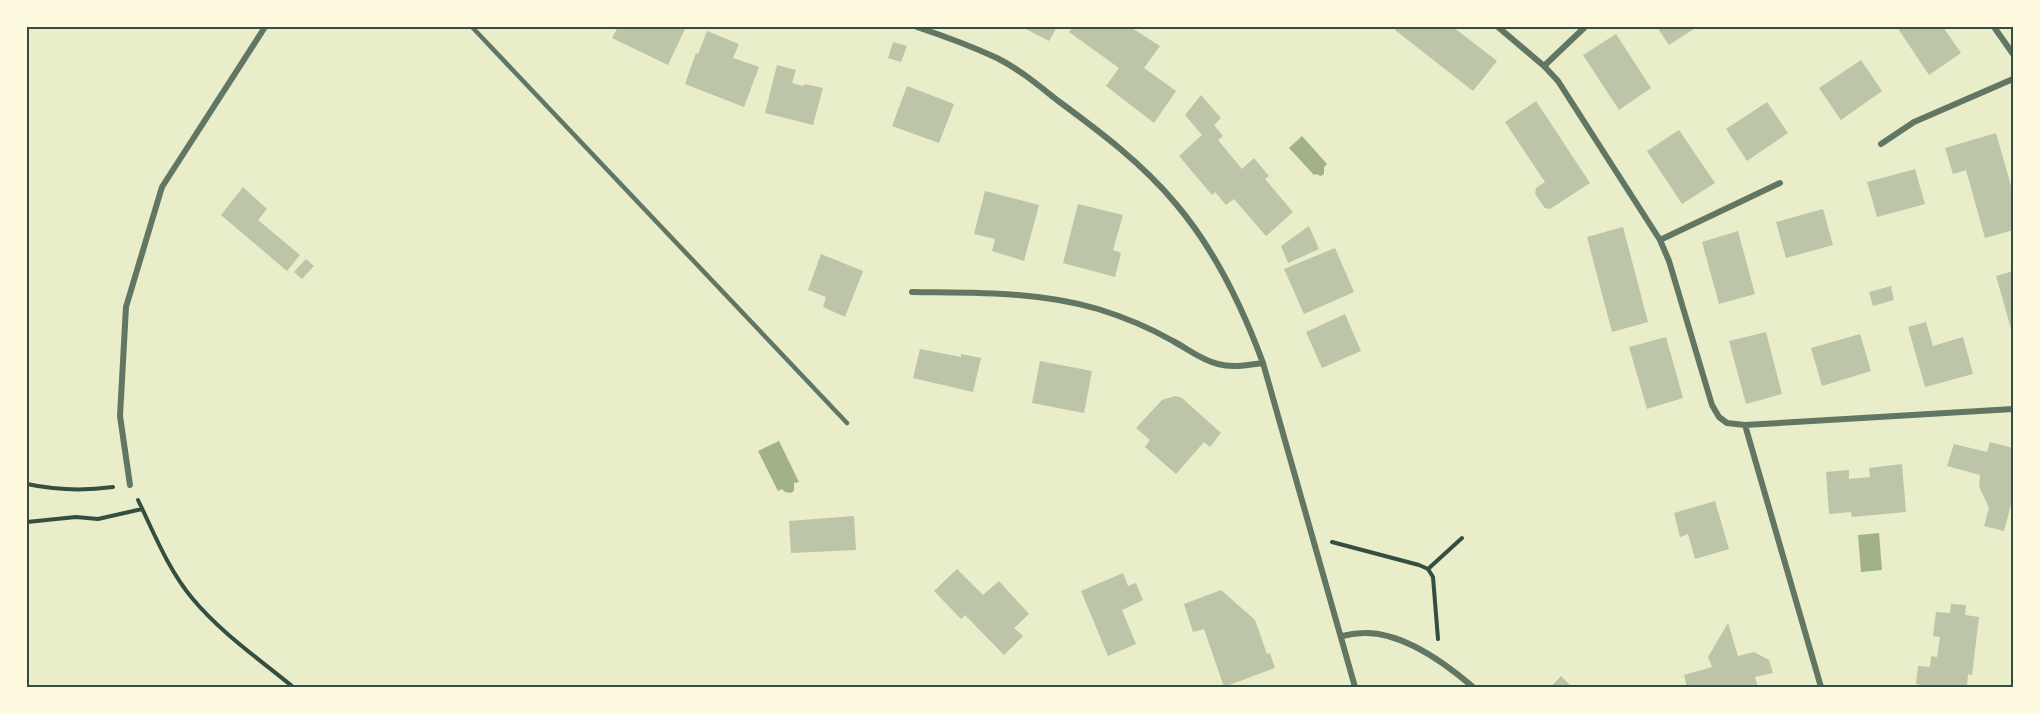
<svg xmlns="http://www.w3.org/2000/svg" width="2040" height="714" font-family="Inter,sans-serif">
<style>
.water{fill:#a3b18a}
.building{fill:#bcc5a7}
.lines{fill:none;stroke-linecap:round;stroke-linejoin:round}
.path{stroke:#344e41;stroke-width:4}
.service{stroke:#617663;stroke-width:4.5}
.minor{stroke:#617663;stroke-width:6}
.neatline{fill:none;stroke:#344e41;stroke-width:2}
</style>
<rect width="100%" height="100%" fill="#e9edc9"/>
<path class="water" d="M1302 136 1327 164 1324 167V174L1321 176 1316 174 1314 175 1289 148Z
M779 441 799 482 794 483V491L790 493 785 492 782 489 778 491 758 451Z
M1879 533 1882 570 1861 572 1858 535Z"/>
<path class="building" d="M618 27H686L668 65 612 38Z
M1022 27H1057L1049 41Z
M1073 27H1130L1160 46 1144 68 1176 91 1154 123 1106 86 1119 68 1069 32Z
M1397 27H1453L1497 61 1473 91 1395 30Z
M1657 27H1697L1669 45Z
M1897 27H1943L1961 53 1929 75Z
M707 31 739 44 733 58 759 67 744 107 685 84 696 53 698 54Z
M1616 34 1651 88 1619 110 1583 55Z
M893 42 907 46 901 62 888 58Z
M1861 60 1882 91 1841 120 1819 88Z
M777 65 796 70 792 83 803 86 805 84 823 88 813 125 765 113Z
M907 86 954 104 939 143 892 126Z
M1201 95 1221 118 1214 125 1223 136 1218 140 1242 169 1254 158 1269 176 1265 179 1293 212 1266 236 1234 199 1226 205 1215 192 1212 195 1179 156 1202 135 1185 115Z
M1536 101 1590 183 1550 209 1545 208 1535 194 1536 188 1545 182 1505 122Z
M1767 102 1788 133 1747 161 1726 129Z
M1679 130 1715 183 1682 204 1647 151Z
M1996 133 2013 193V230L1985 238 1966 170 1953 174 1945 148Z
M1915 169 1925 204 1877 217 1867 182Z
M243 187 267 209 258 220 300 255 287 271 221 215Z
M985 191 1039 205 1024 261 992 251 995 239 974 234Z
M1078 204 1123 215 1113 250 1121 253 1115 277 1063 263Z
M1823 209 1833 245 1786 258 1776 222Z
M1309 226 1319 249 1288 263 1281 246Z
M1623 227 1648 322 1612 332 1587 237Z
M1738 231 1755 294 1719 304 1702 242Z
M1335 248 1354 292 1304 314 1284 269Z
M821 254 863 271 845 317 823 307 826 297 808 290Z
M306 259 314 266 302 279 294 272Z
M2013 271V332H2012L1996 276Z
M1891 286 1894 300 1873 306 1869 292Z
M1345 314 1361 351 1322 368 1306 332Z
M1926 322 1933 346 1963 337 1973 374 1925 387 1908 327Z
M1766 332 1782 394 1746 404 1729 341Z
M1860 334 1871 371 1822 386 1811 348Z
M1666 337 1683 398 1647 409 1629 347Z
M920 349 961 357V354L981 358 973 392 913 378Z
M1040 361 1092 371 1084 413 1032 403Z
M1175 396 1182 398 1221 433 1210 447 1204 442 1176 474 1145 447 1150 440 1136 428 1162 400Z
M1990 442 2013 448V497L2004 531 1984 526 1989 508 1979 486 1980 475 1947 466 1954 444 1987 452Z
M1902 464 1906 512 1852 517 1851 512 1829 514 1826 472 1849 470V479L1870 477 1869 468Z
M1715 501 1729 549 1695 559 1688 534 1680 537 1674 513Z
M854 516 856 550 791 553 789 521Z
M957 569 983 595 999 581 1029 614 1014 628 1023 636 1004 655 965 615 961 619 934 591Z
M1123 573 1128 586 1136 583 1143 600 1122 610 1136 644 1108 656 1081 591Z
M1221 590 1255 620 1267 654 1270 653 1275 668 1224 687 1204 629 1193 632 1184 604Z
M1951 604 1966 605 1965 615 1979 617 1972 675 1968 674 1967 687H1936L1916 684 1918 666 1930 667 1931 656 1937 657 1940 637 1933 636 1936 612 1950 613Z
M1728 623 1738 656 1754 652 1769 660 1773 673 1755 677 1758 687H1687L1684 675 1712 667 1708 657Z
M1561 676 1572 687H1551Z"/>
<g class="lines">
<path class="path" d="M27 484C55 490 84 491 113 487
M138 500C154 533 168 569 192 598 220 632 259 659 293 687
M27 522 76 517 98 519 142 509
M1332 542 1419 565 1428 569 1433 577 1438 639
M1428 569 1462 538"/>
<path class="service" d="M472 27 847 423"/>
<path class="minor" d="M917 27C944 36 971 46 997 58 1019 69 1038 85 1057 100 1099 131 1142 163 1176 204 1215 250 1242 306 1263 363L1355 687
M1498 27 1544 66 1558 81 1660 240 1669 261 1712 405 1719 417 1727 423 1745 425 2013 409
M1994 27 2013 54
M1544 66 1585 27
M1881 144 1914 122 2013 79
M1660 240 1780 183
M912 292C974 293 1038 291 1098 309 1124 317 1150 328 1173 341 1188 349 1201 360 1218 364 1232 368 1248 365 1263 363
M1745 425 1821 687
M130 485 120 416 126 307 162 187 265 27
M1341 636C1348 635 1356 633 1364 633 1403 632 1445 663 1473 687"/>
</g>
<rect width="2040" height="714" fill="none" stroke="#fefae0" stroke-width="57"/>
<rect x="28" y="28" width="1984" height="658" class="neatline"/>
</svg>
